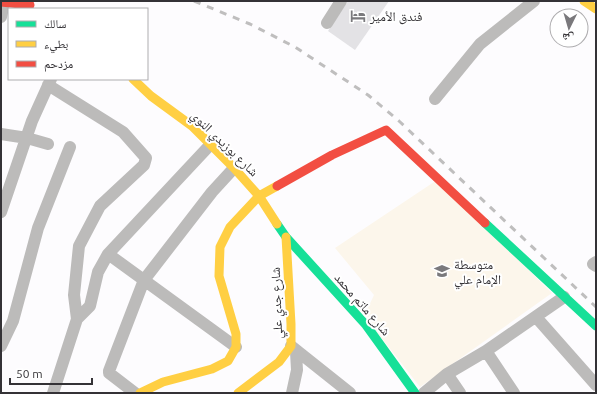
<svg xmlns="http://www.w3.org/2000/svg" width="597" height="394" font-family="Ubuntu,'Noto Naskh Arabic',sans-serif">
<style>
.education{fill:#fcf6eb}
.building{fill:#e3e2e5}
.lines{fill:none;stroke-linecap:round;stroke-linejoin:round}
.street{stroke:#bcbbba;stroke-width:12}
.fast{stroke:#16e098;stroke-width:9}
.slow{stroke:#ffcf43;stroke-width:9}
.jam{stroke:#f24e42;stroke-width:9}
.rail{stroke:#bfbebe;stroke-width:3;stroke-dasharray:7 7;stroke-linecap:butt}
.labels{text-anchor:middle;stroke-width:4;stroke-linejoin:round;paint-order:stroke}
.poi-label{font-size:13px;fill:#343236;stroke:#fff;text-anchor:start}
.street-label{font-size:13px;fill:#343236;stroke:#fff}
</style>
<rect width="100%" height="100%" fill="#fdfcfe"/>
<path class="education" d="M437 180 552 293 420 387 369 322 366 312 374 295 335 248Z"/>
<path class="building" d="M348 1H389L355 50 328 31Z"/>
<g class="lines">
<path class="street" d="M1 17 4 3
M327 23 341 1
M48 85 123 132 146 158 144 165 100 206 79 246 74 295 77 319 53 393
M435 99 480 44 534 1
M1 134 27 138 48 144
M1 212 32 121 51 79
M108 254 210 145
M596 262 593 264 596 266
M536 317 596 385
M77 319 90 306 98 272 108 254 236 347
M1 346 13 321 38 228 70 147
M291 346 350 393
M486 351 514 393
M447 374 460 393
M135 393 109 373V371L144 280 212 192 234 168
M292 393 297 370 296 352
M424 393 447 374 486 351 564 297"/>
<path class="fast" d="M485 223 596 326
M277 224 286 237 366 325 415 393"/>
<path class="slow" d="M584 1 596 9
M133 79 151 96 192 126 234 168 259 196 277 224
M140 393 163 382 212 369 228 361 236 347V334L219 276 220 247 230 227 259 196 277 186
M238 393 279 362 291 346V324L286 237"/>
<path class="jam" d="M1 2 30 5 23 1
M277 186 332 155 386 130 485 223"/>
<path class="rail" d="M194 1 250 24 295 47 368 95 399 121 596 307"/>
</g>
<defs>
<g id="hotel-bare" transform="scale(1.2)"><path d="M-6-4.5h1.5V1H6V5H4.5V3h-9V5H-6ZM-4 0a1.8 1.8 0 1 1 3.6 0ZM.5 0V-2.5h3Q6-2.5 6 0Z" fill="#7a797c" stroke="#fff" stroke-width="2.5" paint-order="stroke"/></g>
<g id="school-bare" transform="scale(1.2)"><path d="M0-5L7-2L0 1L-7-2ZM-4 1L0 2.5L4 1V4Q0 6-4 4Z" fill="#7a797c" stroke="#fff" stroke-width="2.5" paint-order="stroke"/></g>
</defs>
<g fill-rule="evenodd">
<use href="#hotel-bare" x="358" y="16"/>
<use href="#school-bare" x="442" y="271"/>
</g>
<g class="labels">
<g class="poi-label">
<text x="370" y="21">فندق الأمير</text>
<text x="454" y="269">متوسطة<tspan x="454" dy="15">الإمام علي</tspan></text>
</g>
<g class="street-label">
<text transform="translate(225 143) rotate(44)" y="5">شارع بوزيدي النوي</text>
<text transform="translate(276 303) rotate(-92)" y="5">شارع جدي علي</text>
<text transform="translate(363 304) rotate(49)" y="5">شارع ماتم محمد</text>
</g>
</g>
<rect width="597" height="394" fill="none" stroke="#343236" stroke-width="4"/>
<rect x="8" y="8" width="140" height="72" fill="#ffffff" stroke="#aeadaf"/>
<rect x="16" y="21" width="20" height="6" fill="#16e098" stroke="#aeadaf"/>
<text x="44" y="28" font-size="12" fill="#343236">سالك</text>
<rect x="16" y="41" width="20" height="6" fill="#ffcf43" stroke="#aeadaf"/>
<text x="44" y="48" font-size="12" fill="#343236">بطيء</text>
<rect x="16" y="61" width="20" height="6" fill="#f24e42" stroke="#aeadaf"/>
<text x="44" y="68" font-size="12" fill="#343236">مزدحم</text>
<g transform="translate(569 28) rotate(185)"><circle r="19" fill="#ffffff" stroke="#aeadaf"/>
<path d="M0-3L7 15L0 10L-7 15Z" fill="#7a797c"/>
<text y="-6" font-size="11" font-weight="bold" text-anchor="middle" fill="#343236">ش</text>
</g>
<path d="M10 378v6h82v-6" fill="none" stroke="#343236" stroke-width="2"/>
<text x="16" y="378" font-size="12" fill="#343236" stroke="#ffffff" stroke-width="3" paint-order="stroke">50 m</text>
</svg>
